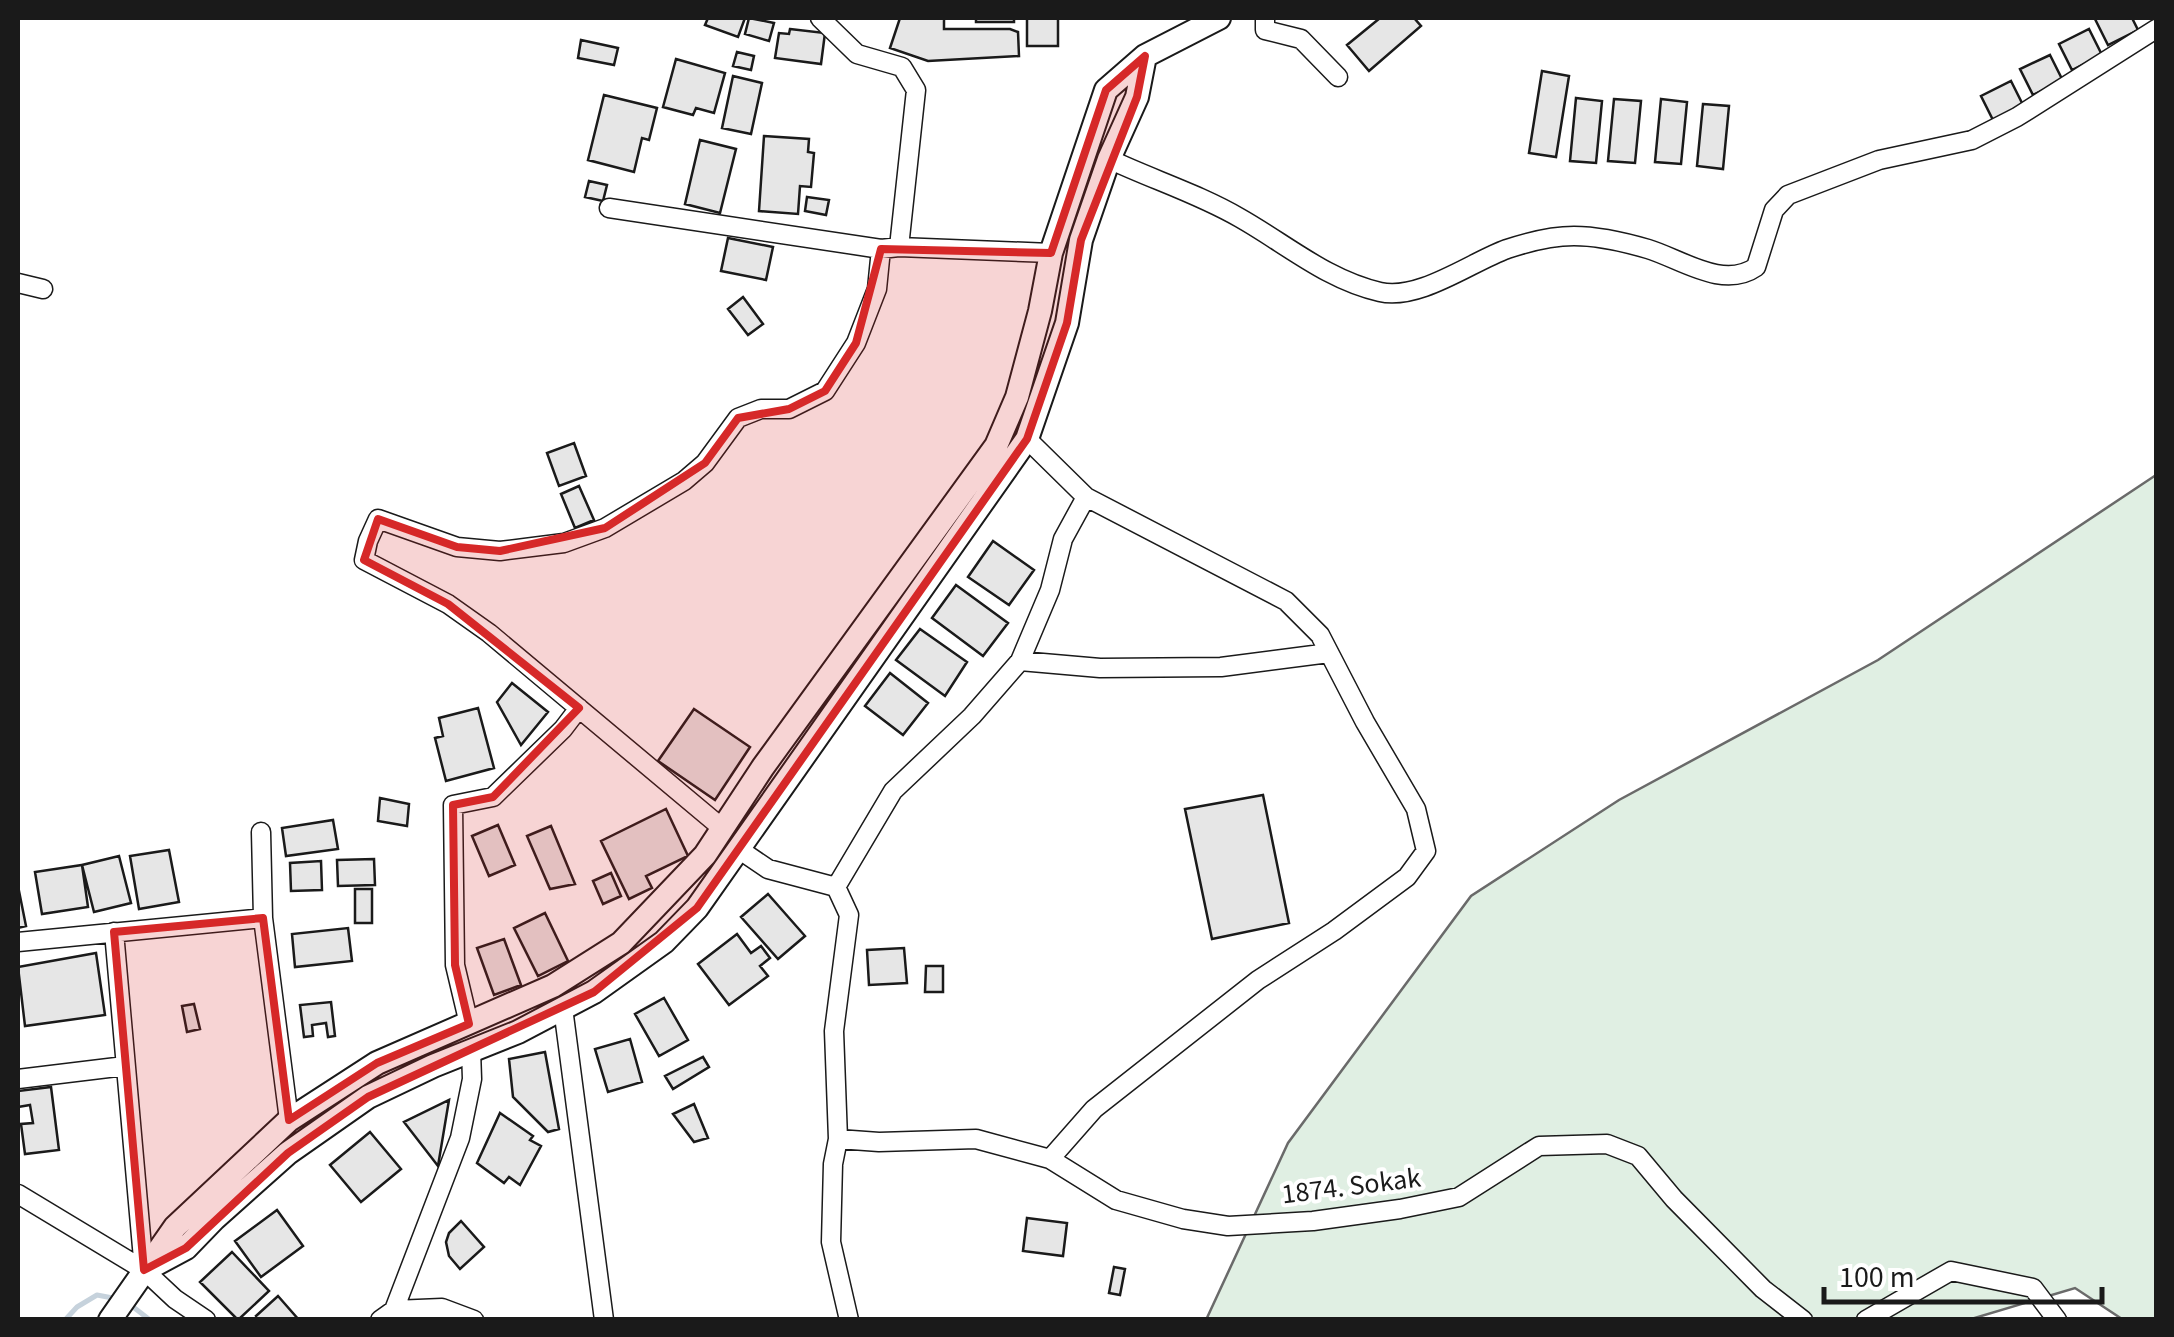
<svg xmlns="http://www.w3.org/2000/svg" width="2174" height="1337" font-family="'Source Sans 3',sans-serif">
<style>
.green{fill:#e0efe3;stroke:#6a6a6a;stroke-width:2.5}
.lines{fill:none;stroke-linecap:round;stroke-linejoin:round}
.stream{stroke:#c6d2dc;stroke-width:5}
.building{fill:#e6e6e6;stroke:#1a1a1a;stroke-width:2.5}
.street-casing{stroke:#1a1a1a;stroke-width:21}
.secondary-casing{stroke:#1a1a1a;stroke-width:26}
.street{stroke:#fff;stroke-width:18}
.secondary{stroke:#fff;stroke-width:22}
.marked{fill:#d62828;fill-opacity:0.2;stroke:#d62828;stroke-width:8;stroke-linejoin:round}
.labels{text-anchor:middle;stroke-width:8;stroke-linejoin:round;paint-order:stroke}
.street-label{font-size:28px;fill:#1a1a1a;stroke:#fff}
</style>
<rect width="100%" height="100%" fill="#fff"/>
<path class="green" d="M2156 475V1319H2122L2075 1288 1968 1320H1206L1288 1143 1471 896 1619 800 1878 660Z"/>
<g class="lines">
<path class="stream" d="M128 1303 150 1320
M65 1320 77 1307 97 1295 118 1299"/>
</g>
<path class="building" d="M708 18H745L738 37 705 25Z
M749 18 774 23 769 41 745 34Z
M900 18H938L944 19V29H1010L1018 32 1019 56 928 61 890 48Z
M976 18H1014V22H976Z
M1027 18H1058V46H1027Z
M1380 18H1414L1421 26 1369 71 1347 45Z
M2098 18H2132L2138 30 2108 45 2095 19Z
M790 29 825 33 821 64 775 58 779 33 789 34Z
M2089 29 2102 55 2072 70 2059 44Z
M581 40 618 48 614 65 578 58Z
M737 52 754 56 751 70 733 66Z
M2050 55 2063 81 2033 95 2020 69Z
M676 59 725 73 714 113 696 108 693 115 663 107Z
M1542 71 1569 76 1556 157 1529 153Z
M733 76 762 83 751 134 722 128Z
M2011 81 2024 107 1994 122 1981 96Z
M604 95 657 108 649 140 642 138 634 172 588 160Z
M1576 98 1602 101 1596 163 1570 161Z
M1614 99 1641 101 1635 163 1608 161Z
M1661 99 1687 102 1681 164 1655 162Z
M1703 104 1729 106 1723 169 1697 166Z
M764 136 809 139 808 152 814 153 811 187 800 186 798 214 759 211Z
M700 140 736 149 720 213 685 204Z
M589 181 607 185 603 201 585 197Z
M807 197 829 200 826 215 805 211Z
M728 238 773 247 766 280 721 271Z
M743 297 763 324 748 335 728 309Z
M574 443 586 476 559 486 547 453Z
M579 486 594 520 575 528 561 494Z
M993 541 1034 570 1009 605 968 577Z
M956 585 1008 623 983 656 932 618Z
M920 629 967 662 945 696 896 660Z
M890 673 928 703 903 735 865 706Z
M512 683 548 712 521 745 497 702Z
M478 708 494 768 446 781 435 738 443 736 439 718Z
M694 709 750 747 715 800 658 761Z
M1263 795 1289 923 1212 939 1185 809Z
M380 798 409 804 407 826 378 821Z
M666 809 688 856 646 876 652 888 629 899 601 841Z
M333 820 338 849 286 856 282 828Z
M498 825 515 865 489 876 472 836Z
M551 826 575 884 550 889 527 836Z
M169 850 179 902 139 909 130 856Z
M119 856 131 903 94 912 82 865Z
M374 859 375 885 338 886 337 860Z
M321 861 322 890 291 891 290 863Z
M82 865 88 907 42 914 35 872Z
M611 873 621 896 603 904 593 881Z
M18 886 26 926 18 928Z
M355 889H372V923H355Z
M768 894 805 936 778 959 741 917Z
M545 913 568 961 538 976 514 928Z
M348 928 352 961 295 967 292 934Z
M737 934 751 953 761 946 770 958 760 966 768 976 729 1005 698 964Z
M504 939 521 985 494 995 477 948Z
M904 948 907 983 869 985 867 950Z
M96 953 105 1015 25 1026 18 967Z
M926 966H943V992H925Z
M664 998 688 1040 659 1056 635 1014Z
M331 1002 335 1036 328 1037 326 1023 312 1025 313 1036 304 1037 300 1005Z
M194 1004 200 1029 187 1032 182 1006Z
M630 1039 642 1082 608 1092 595 1049Z
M545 1052 559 1129 548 1132 513 1097 509 1059Z
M703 1057 709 1067 673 1089 665 1076Z
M51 1087 59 1150 25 1154 21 1124 33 1123 30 1105 18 1107V1091Z
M449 1100 438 1166 404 1122Z
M694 1104 708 1138 694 1142 673 1114Z
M500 1113 533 1136 530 1140 541 1146 520 1185 509 1177 504 1183 477 1163Z
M370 1132 401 1169 361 1202 330 1165Z
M277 1210 303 1246 261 1277 235 1241Z
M1027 1218 1067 1223 1063 1256 1023 1251Z
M461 1221 484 1247 460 1269 449 1256 446 1242 449 1233Z
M232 1252 269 1291 238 1320 200 1282Z
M1114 1267 1125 1269 1120 1295 1109 1293Z
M278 1296 299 1320H259L256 1316Z"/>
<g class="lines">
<g class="street-casing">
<path id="street" d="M820 18 857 54 902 67 916 90 899 247
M1265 18V30L1301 39 1338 77
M1109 159C1151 179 1199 194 1240 218 1286 244 1327 280 1380 292 1419 301 1471 262 1507 249 1528 242 1553 236 1574 236 1600 236 1624 242 1648 249 1681 259 1723 290 1756 267L1774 210 1788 195 1879 160 1972 140 2017 117 2156 29
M609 208 881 249 899 247 1051 253
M18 283 43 289
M1027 439 1086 497 1286 601 1320 635 1365 722 1416 809 1426 851 1407 877 1334 931 1258 980 1094 1109 1050 1159
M1020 661 1100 668 1221 667 1329 653
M722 828 489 633 448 604 364 560 368 541 378 519 457 547 500 551 564 543 605 528 684 481 705 463 738 418 761 409H789L825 391 856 343 877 289 881 249
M261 832 263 918 289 1120
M740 850 768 869 836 887 849 915 834 1031 838 1139 833 1164 831 1242 849 1320
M836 887 893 791 972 716 1020 661 1050 590 1063 539 1086 497
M114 932 144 1270
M18 942 263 918
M563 1008 604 1320
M469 1024 455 965 453 805 493 797 563 729 579 708
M18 1079 125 1066
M838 1139 879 1142 976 1139 1050 1159 1116 1200 1183 1219 1228 1226 1313 1221 1400 1209 1459 1197 1539 1146 1607 1144 1638 1156 1674 1199 1763 1289 1803 1320
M18 1194 144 1270 175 1299 206 1320
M394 1310 442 1308 474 1320
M380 1320 394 1310 460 1138 472 1079 471 1050
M1866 1320 1951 1271 2033 1288 2057 1320"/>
</g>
<g class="secondary-casing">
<path id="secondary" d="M147 1269 186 1248 214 1219 288 1153 368 1097 433 1066 518 1032 594 992 664 942 697 908 1027 439 1067 323 1081 240 1109 159 1137 97 1145 56
M110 1320 175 1227 289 1120 377 1063 553 986 621 943 705 855 763 767 996 446 1017 397 1040 311 1051 253 1106 90 1145 56 1219 18"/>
</g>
<use href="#street" class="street"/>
<use href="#secondary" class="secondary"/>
</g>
<path class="marked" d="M1145 56 1137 97 1081 240 1067 323 1027 439 697 908 594 992 368 1097 288 1153 186 1248 144 1270 114 932 263 918 289 1120 377 1063 469 1024 455 965 453 805 493 797 579 708 448 604 364 560 378 519 457 547 500 551 605 528 705 463 738 418 789 409 825 391 856 343 881 249 1051 253 1106 90Z"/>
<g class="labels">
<g class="street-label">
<text transform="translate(1351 1185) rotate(-7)" y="10">1874. Sokak</text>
</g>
</g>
<rect width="2174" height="1337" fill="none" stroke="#1a1a1a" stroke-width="40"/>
<path d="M1824 1287v15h278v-15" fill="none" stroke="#1a1a1a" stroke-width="5"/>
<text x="1839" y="1287" font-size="30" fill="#1a1a1a" stroke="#ffffff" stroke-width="8" paint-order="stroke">100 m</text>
</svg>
